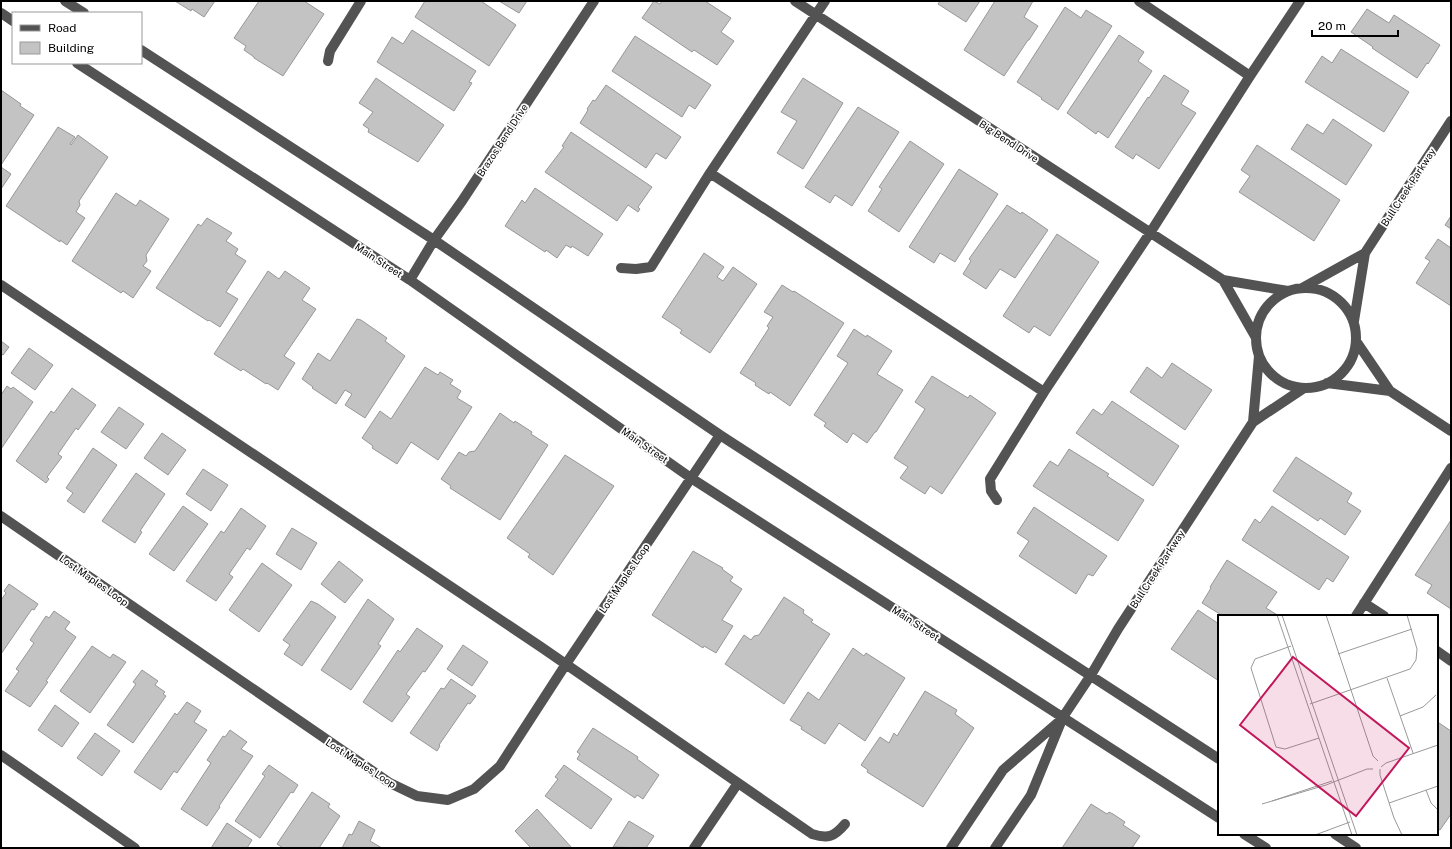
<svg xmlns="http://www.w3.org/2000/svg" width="1452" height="849" font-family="'Public Sans',sans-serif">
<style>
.building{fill:#c3c3c3;stroke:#979797}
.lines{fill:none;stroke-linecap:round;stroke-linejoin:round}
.minor{stroke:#535353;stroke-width:10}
.labels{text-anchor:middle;stroke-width:3.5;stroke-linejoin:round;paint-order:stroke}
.street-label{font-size:10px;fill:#000;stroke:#fff}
.inset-road{fill:none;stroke:#999;stroke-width:1}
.view{fill:#c2185b;fill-opacity:0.15;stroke:#c2185b;stroke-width:2}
.inset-edge{fill:none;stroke:#000;stroke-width:2}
</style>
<rect width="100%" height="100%" fill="#fff"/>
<path class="building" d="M175 1H215L204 17 192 9 191 11Z
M259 1H304L324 14 283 76 254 58V57L244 50 246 46 234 38Z
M425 1H481L516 25 489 66 415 17Z
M499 1H527L519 13Z
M654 1 660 4 662 1H705L731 18 721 32 734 41 717 65 694 50 692 52 642 18Z
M940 1H980L966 22 938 4Z
M995 1H1033L1024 17 1038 26 1029 40H1028L1004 76 964 50Z
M1065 7 1081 18 1086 10 1112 26 1058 110 1041 99 1042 98 1017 82Z
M1367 9 1389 23 1394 15 1440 45 1428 64 1427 63 1417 78 1372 48 1373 47 1351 32Z
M412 30 476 71 469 82 472 83 454 111 377 62 392 37 403 44Z
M1119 35 1144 52 1138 61 1152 71 1108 138 1098 131 1096 134 1067 113Z
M635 36 711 85 695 109 689 105 682 117 612 71Z
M1341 49 1409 92 1384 132 1305 82 1322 56 1332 63Z
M1164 75 1189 91 1181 104 1196 113 1159 169 1136 154 1133 159 1115 147 1148 97 1149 98Z
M376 78 444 125 418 162 368 132 369 129 363 125 373 112 359 103Z
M803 78 843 103 803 169 777 153 797 121 781 112Z
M606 85 681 137 666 159 656 153 646 168 580 123 588 110 587 109 593 100 595 101Z
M1 90 21 104 20 106 34 115 1 165Z
M858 107 899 132 852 206 835 195 830 203 805 187Z
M1333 119 1372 145 1346 185 1291 149 1307 124 1323 134Z
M58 127 75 137 70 144 71 145 78 135 108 157 79 201 80 205 76 212 85 218 67 245 60 240V242L6 206Z
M571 132 652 187 638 207 640 209 638 212 628 205 617 221 545 172 564 147 562 146Z
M910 141 944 164 899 232 868 211 882 189 879 187Z
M1257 145 1340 200 1314 241 1239 192 1250 176 1241 170Z
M1 167 11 174 1 189Z
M959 169 998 194 955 262 940 253 934 263 909 247Z
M535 188 603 234 588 256 572 246 571 248 566 245 557 258 546 250 545 252 505 226 522 200 525 203Z
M116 193 136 206 140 200 169 219 146 255 147 261 143 266 151 271 133 298 123 291 121 293 72 261Z
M1007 205 1021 214 1022 212 1048 230 1015 278 1000 269 986 289 963 274 971 261 969 259Z
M1451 216V229L1445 225Z
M207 218 232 233 226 241 238 249 235 254 246 261 226 292 238 299 220 327 209 320 208 321 156 288 198 224 201 226Z
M1057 234 1099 262 1050 336 1034 326 1029 333 1003 316Z
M1438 239 1451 248V306L1416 283 1430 261 1425 258Z
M704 253 724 267 717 277 723 281 733 267 757 284 710 353 680 333 682 330 662 317Z
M268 271 279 279 285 271 310 288 302 300 316 309 284 356 295 363 278 390 267 383 266 384 243 369 241 371 214 354Z
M782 285 793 292 794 291 844 323 790 406 770 392 769 394 761 389 755 385 756 383 740 373 769 328 767 326 773 317 764 312Z
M357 319 361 320 387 338 385 341 405 356 365 418 345 405 352 394 345 390 336 404 312 388 313 387 302 379 318 353 330 361Z
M854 329 866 337 867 335 892 351 877 374 903 390 876 432H875L867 443 853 433 847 443 824 426 826 423 814 415 848 363 837 356Z
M1 341 9 347 3 355 1 354Z
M29 348 53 365 35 390 11 373Z
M1172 363 1212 390 1185 430 1130 392 1147 367 1162 378Z
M425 367 438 375 440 372 453 380 450 384 461 391 457 398 472 407 438 460 411 442 397 464 372 448 373 446 362 438 380 411 391 419Z
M932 376 968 398 970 395 996 413 942 494 930 486 925 494 900 478 908 467 894 458 925 409 915 402Z
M7 386 11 389 13 387 33 402 1 449V395Z
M72 388 96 405 78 430 76 428 58 454 62 457 47 477 49 479 46 483 16 461 51 411 54 413Z
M1112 401 1179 446 1153 486 1076 433 1093 409 1102 415Z
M119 407 144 424 126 449 101 432Z
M500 413 514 423 515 421 532 432 531 434 548 445 500 520 450 488 451 486 441 479 459 452 466 456 469 452 475 451Z
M162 433 186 450 168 475 144 458Z
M93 448 117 465 84 513 67 501 73 493 66 488Z
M1069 449 1109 474 1107 476 1144 500 1118 541 1033 486 1050 461 1058 466Z
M565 455 614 486 553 575 528 557 530 554 507 538Z
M1296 457 1352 493 1347 502 1361 511 1345 535 1320 518 1318 521 1273 491Z
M203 469 228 485 211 511 186 494Z
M136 473 165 494 140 531 142 532 135 543 102 521Z
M183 506 208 524 174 571 149 554Z
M1272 506 1349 557 1333 582 1327 578 1319 590 1242 540 1255 519 1260 523Z
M1034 507 1107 556 1093 576 1088 574 1076 594 1019 556 1029 541 1017 533Z
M241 508 266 526 250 550 247 548 229 574 233 577 216 601 186 581 221 531 224 533Z
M1451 520V609L1427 593 1432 585 1415 575Z
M292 528 317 543 301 570 276 554Z
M693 551 723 568 722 569 733 577 730 581 742 589 722 620 733 626 716 653 704 646 703 648 652 615Z
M1227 560 1277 592 1266 608 1279 616H1223L1202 603 1211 588 1210 587Z
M339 561 363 580 345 603 321 584Z
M262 563 292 585 259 632 229 610Z
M9 584 38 604 34 610 32 609 1 654V600L6 593 4 591Z
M784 597 804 610 803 613 813 620 811 622 830 634 784 704 725 664 744 635 751 640 754 636 759 635Z
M368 599 394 619 378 644 381 646 351 690 321 670Z
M311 601 318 604 336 617 302 666 284 654 290 645 283 640Z
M1198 610 1219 624V681L1171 649Z
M54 611 70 622 65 629 76 637 46 681 48 682 30 707 5 691 19 671 16 669 34 643 30 640 46 616 49 618Z
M417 628 443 646 425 672 423 671 406 694 410 697 392 722 363 702 398 650 400 652Z
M463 645 488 662 472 686 447 669Z
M92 646 110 658 113 654 126 662 90 713 60 691Z
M853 648 864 656 866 653 905 678 865 741 839 723 825 744 801 729 802 727 790 720 808 692 819 700Z
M142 670 158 681 155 685 165 692 163 694 166 696 133 743 107 725 136 684 133 682Z
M451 679 476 696 470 704 468 703 439 745 440 746 437 751 410 733 441 688 444 689Z
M925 691 957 710 955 714 974 728 923 807 867 772 868 770 861 765 880 737 889 743 894 733 897 736Z
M187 702 201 711 194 722 207 730 177 773 174 771 161 790 134 772 175 713 177 715Z
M55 705 79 723 62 747 38 730Z
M1439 723 1451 731V814L1440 830 1437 828V725Z
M593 728 638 757 637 759 659 775 643 799 637 795 635 798 577 759 580 754 577 752Z
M230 730 247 742 241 749 253 756 219 806 220 807 207 826 181 809 211 763 207 760 223 736 225 737Z
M95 733 120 751 102 776 77 758Z
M269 765 298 785 293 793 291 792 260 838 235 821 265 776 262 774Z
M564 765 612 799 591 829 545 796 558 779 555 777Z
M312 792 330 804 328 807 340 816 319 848H283L277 844Z
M1091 804 1107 814 1109 812 1113 814 1125 822 1123 825 1140 836 1132 848H1062Z
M537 809 572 848H531L515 831Z
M359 821 375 830 370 841 382 848H342L349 834 352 835Z
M629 821 654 836 646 848 613 847Z
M227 823 252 840 247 848H211Z"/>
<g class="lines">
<path class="minor" d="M65 1 84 13
M795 1 1223 280 1288 291
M1139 1 1250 76
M1 13 13 21
M141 50 434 240 720 435 1219 759
M328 61 330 51 361 1
M77 63 410 280 691 478 1219 818
M710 173 1044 392
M621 268 636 269 651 267 710 173 825 1
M410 280 434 240 462 201 594 1
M1223 280 1255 336
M1 285 541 647 812 834C828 839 834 837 845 824
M1256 338a50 50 0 1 1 100 0a50 50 0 1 1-100 0Z
M1302 288 1365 253
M1354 321 1365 253 1451 121
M1356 341 1390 391 1451 431
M1327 383 1390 391
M1253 422 1259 356
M997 500 991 491 990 479 1044 392 1150 233 1250 76 1300 1
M1 516 390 783 417 796 448 800 474 789 500 766 566 664 720 435
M1364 603 1384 616
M1356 616 1451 468
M1437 651 1451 661
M1 755 135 848
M1244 834 1266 848
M1335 834 1356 848
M694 848 738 783
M951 848 1003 770 1062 719
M995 848 1031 795 1063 717 1091 675 1118 629 1253 422 1304 388"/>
</g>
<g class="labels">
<g class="street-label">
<text transform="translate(502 140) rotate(-57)" y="4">Brazos Bend Drive</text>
<text transform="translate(1009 141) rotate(33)" y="4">Big Bend Drive</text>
<text transform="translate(1408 187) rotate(-57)" y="4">Bull Creek Parkway</text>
<text transform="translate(379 260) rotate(33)" y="4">Main Street</text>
<text transform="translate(645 445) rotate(35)" y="4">Main Street</text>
<text transform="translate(1157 569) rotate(-57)" y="4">Bull Creek Parkway</text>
<text transform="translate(624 578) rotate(-56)" y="4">Lost Maples Loop</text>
<text transform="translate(94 580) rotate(35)" y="4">Lost Maples Loop</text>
<text transform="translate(916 623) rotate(33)" y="4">Main Street</text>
<text transform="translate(361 763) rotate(33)" y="4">Lost Maples Loop</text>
</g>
</g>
<g transform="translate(1218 615)">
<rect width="220" height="220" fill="#fff"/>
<path class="inset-road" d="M59 0 134 220M64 0 139 220M108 0 155 141 160 146M73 31 37 44 33 53 58 132 67 134 101 123M120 39 194 14M169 63 195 138M92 89 192 54 198 45 199 34 189 0M182 101 205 92 218 80M163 152 168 148 220 130M162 154V160L176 203 184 220M208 175 213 188 220 195M54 186 114 166M171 188 220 171M44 189 108 170 149 154H155M97 220 132 207"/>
<path class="view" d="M75 42 191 133 138 201 22 110Z"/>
<rect width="220" height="220" class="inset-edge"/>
</g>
<rect width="1452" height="849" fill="none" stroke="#000000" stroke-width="4"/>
<rect x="12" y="12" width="130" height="52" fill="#ffffff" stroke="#999999"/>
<rect x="20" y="25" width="20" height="6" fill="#535353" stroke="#999999"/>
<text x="48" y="32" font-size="12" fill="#000000">Road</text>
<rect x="20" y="42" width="20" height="12" fill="#c3c3c3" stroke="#999999"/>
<text x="48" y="52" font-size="12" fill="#000000">Building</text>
<path d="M1312 30v6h86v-6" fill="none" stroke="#000000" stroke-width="2"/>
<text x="1318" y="30" font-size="12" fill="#000000" stroke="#ffffff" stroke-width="3" paint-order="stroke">20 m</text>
</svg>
